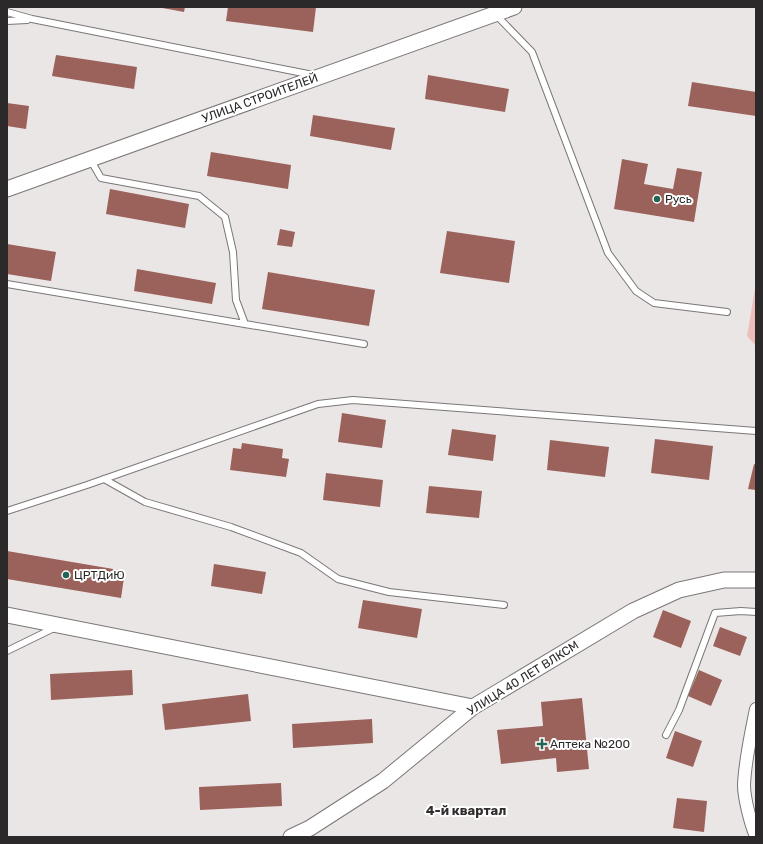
<svg xmlns="http://www.w3.org/2000/svg" width="763" height="844" font-family="Rubik,sans-serif">
<style>
.green{fill:#ecbfba}
.building{fill:#9b615b}
.lines{fill:none;stroke-linecap:round;stroke-linejoin:round}
.service-casing{stroke:#7b7776;stroke-width:8}
.minor-casing{stroke:#7b7776;stroke-width:14}
.tertiary-casing{stroke:#7b7776;stroke-width:17}
.service{stroke:#fff;stroke-width:6}
.minor{stroke:#fff;stroke-width:12}
.tertiary{stroke:#fff;stroke-width:15}
.poi-dot{fill:#216557;stroke:#fff;stroke-width:1.5}
.labels{text-anchor:middle;stroke-width:4;stroke-linejoin:round;paint-order:stroke}
.street-label{font-size:12px;fill:#2b2929;stroke:#fff}
.poi-label{font-size:12px;fill:#2b2929;stroke:#fff;text-anchor:start}
.neighbourhood-label{font-size:13px;font-weight:bold;fill:#302d2c;stroke:#fff}
</style>
<rect width="100%" height="100%" fill="#eae6e5"/>
<path class="green" d="M756 283V346L747 336Z"/>
<path class="building" d="M157 7H185L184 12Z
M228 7H316L313 32 226 21Z
M56 55 137 67 134 89 52 76Z
M428 75 509 89 505 112 425 99Z
M692 82 756 92V116L688 106Z
M7 103 29 106 26 129 7 126Z
M313 115 395 128 391 150 310 136Z
M211 152 291 165 288 189 207 176Z
M622 159 648 164 644 184 673 189 677 168 702 172 694 222 614 209Z
M110 189 189 204 185 228 106 214Z
M280 229 295 232 292 247 277 245Z
M447 231 515 241 509 283 440 273Z
M7 244 56 252 51 281 7 274Z
M137 269 216 283 212 304 134 291Z
M268 272 375 290 369 326 262 309Z
M342 413 386 420 382 448 338 442Z
M452 429 496 435 493 461 448 455Z
M655 439 713 446 709 480 651 473Z
M550 440 609 447 605 477 547 470Z
M242 443 283 449 282 458 289 459 286 477 230 470 233 448 241 449Z
M754 464 756 465V490L748 489Z
M326 473 383 480 380 507 323 500Z
M429 486 482 491 479 518 426 513Z
M7 551 125 571 121 598 7 579Z
M214 564 266 572 262 594 211 586Z
M363 600 422 609 417 638 358 628Z
M663 610 691 621 681 648 653 637Z
M720 627 747 637 740 656 713 646Z
M132 670 133 695 51 700 50 674Z
M699 670 722 680 711 706 688 696Z
M248 694 251 721 165 730 162 704Z
M582 698 589 769 557 772 556 758 501 764 497 730 543 726 541 702Z
M372 719 373 743 293 748 292 724Z
M675 731 702 741 693 767 666 758Z
M281 783 282 806 200 810 199 787Z
M677 798 707 801 704 832 673 828Z"/>
<g class="lines">
<g class="service-casing">
<path id="service" d="M7 12 32 19 313 75
M496 15 532 52 608 253 636 291 654 303 727 312
M7 21 27 20
M90 159 101 178 199 196 225 217 233 252 236 300 245 324
M7 284 364 344
M104 479 145 502 231 527 301 553 338 579 389 592 504 605
M7 511 87 485 318 404 353 400 756 431
M7 651 56 627
M666 735 679 710 715 613 741 611 756 612"/>
</g>
<g class="minor-casing">
<path id="minor" d="M756 709C751 734 745 760 744 785 744 798 751 825 756 836"/>
</g>
<g class="tertiary-casing">
<path id="tertiary" d="M7 189 514 7
M7 615 473 707
M291 837 310 828 383 781 473 707 633 611 679 590 724 580H756"/>
</g>
<use href="#service" class="service"/>
<use href="#minor" class="minor"/>
<use href="#tertiary" class="tertiary"/>
</g>
<g class="poi-dot">
<circle cx="657" cy="199" r="4"/>
<circle cx="66" cy="575" r="4"/>
<path d="M540 738h4v4h4v4h-4v4h-4v-4h-4v-4h4z"/>
</g>
<g class="labels">
<g class="street-label">
<text transform="translate(260 98) rotate(-20)" y="4">УЛИЦА СТРОИТЕЛЕЙ</text>
<text transform="translate(523 678) rotate(-32)" y="4">УЛИЦА 40 ЛЕТ ВЛКСМ</text>
</g>
<g class="poi-label">
<text x="665" y="203">Русь</text>
<text x="74" y="579">ЦРТДиЮ</text>
<text x="550" y="748">Аптека №200</text>
</g>
<g class="neighbourhood-label">
<text x="466" y="815">4-й квартал</text>
</g>
</g>
<rect width="763" height="844" fill="none" stroke="#2b2929" stroke-width="16"/>
</svg>
